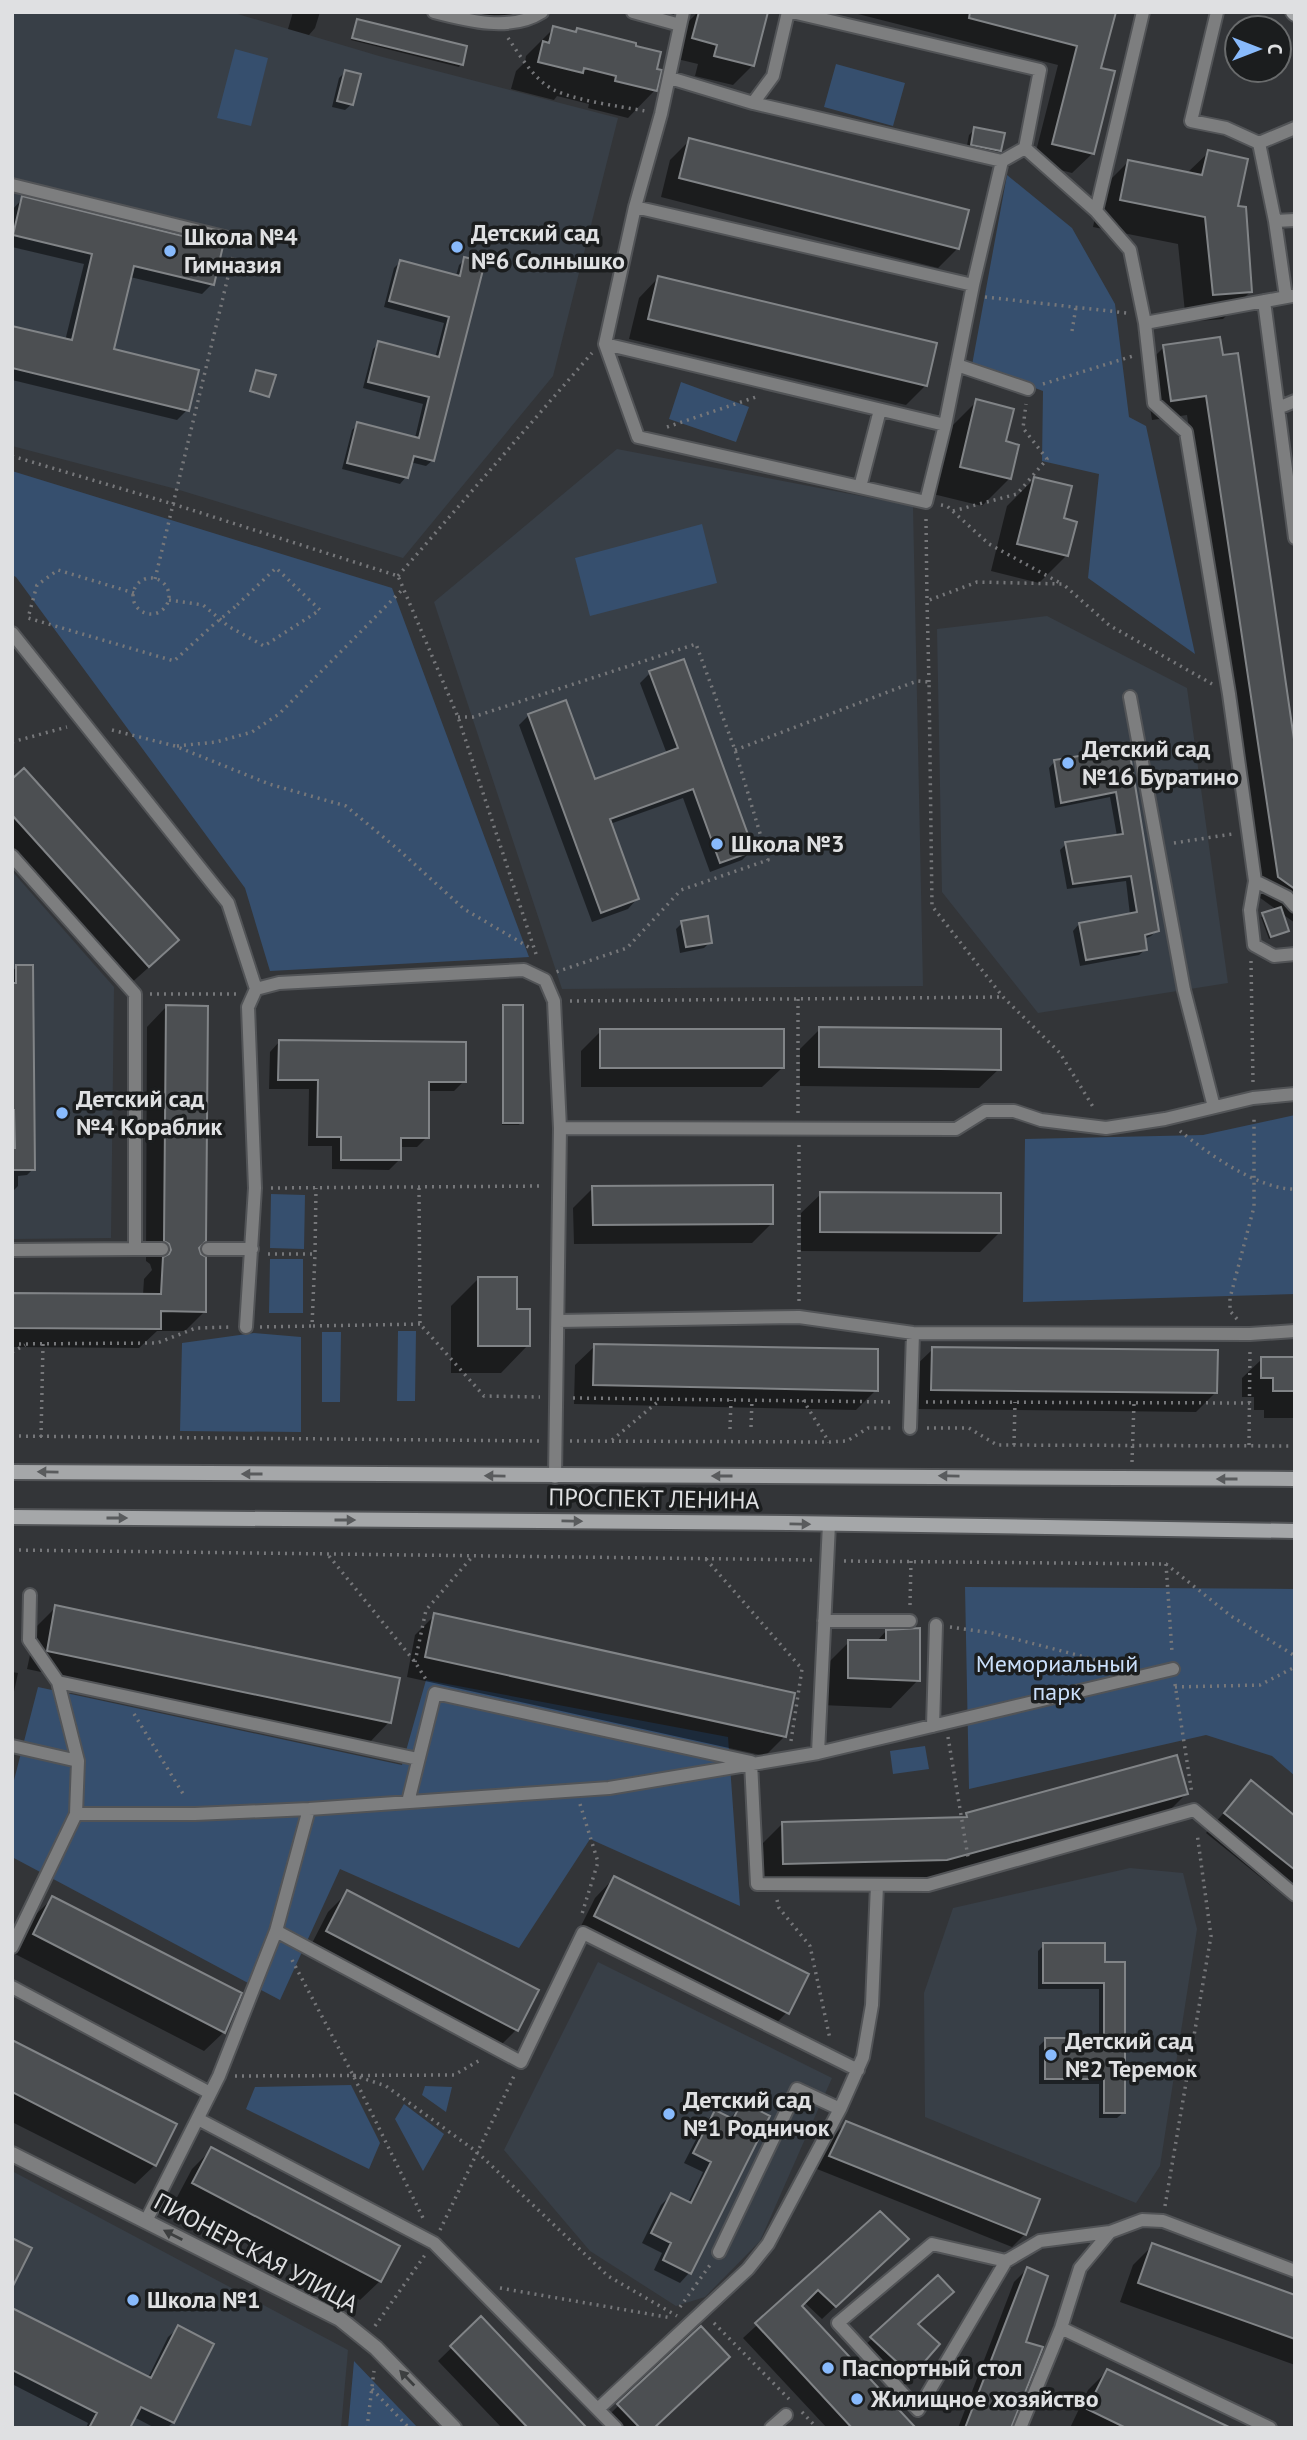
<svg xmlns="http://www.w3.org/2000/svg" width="1307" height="2440" font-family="'PT Sans',sans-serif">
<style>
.built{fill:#383f47}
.green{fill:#364f6e}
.shadow{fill:#0007}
.building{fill:#4c4f52;stroke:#818487;stroke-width:2}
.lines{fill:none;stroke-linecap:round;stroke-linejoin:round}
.lane-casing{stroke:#525457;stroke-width:16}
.street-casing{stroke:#525457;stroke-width:18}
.secondary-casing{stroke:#525457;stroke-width:18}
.path{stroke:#76777a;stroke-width:3.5;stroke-dasharray:2 5;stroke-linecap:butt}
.lane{stroke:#7d7e7f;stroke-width:12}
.street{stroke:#7d7e7f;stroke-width:14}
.secondary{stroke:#a5a7a9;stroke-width:14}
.path-bridge{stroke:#76777a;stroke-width:3.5;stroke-dasharray:2 5;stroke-linecap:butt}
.oneway{fill:#595b5d}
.oneway2{fill:#3d3f40}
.poi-dot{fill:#88bafc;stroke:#1b1d1e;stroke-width:2.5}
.labels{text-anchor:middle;stroke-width:7;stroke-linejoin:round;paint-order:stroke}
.poi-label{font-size:24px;font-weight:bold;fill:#dfe0e2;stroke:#1b1d1e;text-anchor:start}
.street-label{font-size:24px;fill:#dfe0e2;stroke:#1b1d1e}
.park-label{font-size:24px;fill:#cadffb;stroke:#1b1d1e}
</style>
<rect width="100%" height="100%" fill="#333538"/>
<path class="built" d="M12 12H231L379 56 618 118 553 376 403 558 176 489 12 446Z
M617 449 913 506 923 986 562 989 434 602Z
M1047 616 1187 688 1228 983 1038 1013 942 892 937 629Z
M12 871 114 987 111 1238 12 1239Z
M1130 1868 1183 1873 1197 1929 1160 2166 1136 2203 925 2117 924 1993 953 1908Z
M598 1962 832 2078 760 2241 705 2297 676 2306 590 2251 504 2150Z
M12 2171 348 2350 341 2428H12Z"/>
<path class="green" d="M235 49 268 58 251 126 217 118Z
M836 64 905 83 893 126 824 107Z
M1007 175 1072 228 1115 304 1129 417 1146 426 1195 654 1088 578 1099 474 1042 461 1043 391 972 365Z
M681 382 749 407 736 442 669 419Z
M12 471 392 588 529 957 270 971 245 888 16 577 12 575Z
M702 524 717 583 590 616 575 558Z
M1295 1115V1294L1023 1302 1025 1139 1203 1135Z
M271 1194 305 1195 304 1249 270 1248Z
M270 1259H303V1313H269Z
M398 1331H416L415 1401H397Z
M322 1332H341L340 1402H322Z
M254 1333 301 1337V1432L180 1431 182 1343Z
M965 1587 1295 1589V1776L1272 1756 1206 1735 969 1789Z
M426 1680 728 1737 740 1906 590 1839 519 1948 340 1869 280 2000 12 1857V1788L38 1687 402 1765Z
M925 1746 929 1769 893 1774 890 1751Z
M351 2085 380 2143 369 2169 246 2109 255 2087Z
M425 2086 452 2087 446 2112 422 2095Z
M404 2104 444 2134 423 2171 395 2119Z
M354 2361 418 2428H348Z"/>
<path class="shadow" d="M293 12H320L315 28 309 35 288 29Z
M453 12H530L521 21 504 17 492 28Z
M698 12H767L753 65 733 85 695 76 698 64 673 58 680 30Z
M850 12H1102L1099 69 1112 73 1092 154 1072 173 1033 163 1058 65Z
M358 21 461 64 459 67 351 40Z
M554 28 574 33 577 30 654 70 655 90 628 118 588 108 589 104 557 96 554 100 511 89 516 71 525 62 526 56Z
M345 72 352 104 345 110 332 107 339 78Z
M975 129 1000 150 993 157 966 151 969 135Z
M690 140 958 248 938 268 661 197 670 160Z
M1209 152 1235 208 1251 291 1223 319 1186 322 1178 244 1093 227 1101 189 1128 162 1187 173Z
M23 198 212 284 202 294 130 277 112 351 187 410 177 420 12 380V328L65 341 84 264 12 247V210Z
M465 259 433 460 426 466 410 462 406 477 400 484 342 469 352 430 358 424 415 438 423 404 363 388 373 349 379 343 435 358 444 323 384 307 394 268 400 262 456 276 459 265Z
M658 278 925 386 906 405 629 339 639 298Z
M1219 339 1295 753V923L1281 913 1287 931 1269 939 1261 917 1277 910 1259 897 1187 415 1152 420 1144 367 1164 347Z
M977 401 1004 442 1010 478 982 506 933 494 949 429Z
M1034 479 1061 520 1067 555 1039 583 991 571 1007 506Z
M650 673 752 850 742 860 710 872 683 798 610 824 637 899 628 909 592 922 519 725 529 715 594 781 667 754 640 683Z
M1128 750 1157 930 1151 936 1144 939 1146 949 1139 955 1080 966 1073 931 1079 924 1130 915 1126 881 1067 889 1060 850 1066 844 1117 836 1110 797 1055 808 1049 768 1055 761Z
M12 782 157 960 129 985 12 856Z
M682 923 710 942 704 948 680 953 676 929Z
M17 967 33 1169 27 1175 18 1176V1186L12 1192V971Z
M166 1007 204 1312 185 1331H157L139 1348 12 1347V1295H143L144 1279 152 1270 150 1264 146 1261 147 1027Z
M504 1007 521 1122 519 1125H502V1010Z
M820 1029 999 1069 979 1088 800 1086V1049Z
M601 1031 782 1068 762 1087H581V1051Z
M279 1042 464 1081 454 1091H427V1137L417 1147H399V1160L389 1170 332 1169V1146H308L309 1089H269L270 1052Z
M593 1188 771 1224 752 1243 574 1244 573 1208Z
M821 1194 999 1233 980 1252 801 1251V1213Z
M479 1278 515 1311 528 1345 501 1373H451V1306Z
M595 1346 876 1390 856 1410 574 1404 575 1365Z
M933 1349 1215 1393 1196 1412 912 1409 913 1368Z
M1262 1359 1295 1367V1418H1264V1410H1254V1397H1242V1378Z
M56 1607 389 1722 370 1742 27 1669 36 1627Z
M435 1615 784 1737 765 1756 407 1677 415 1635Z
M886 1631 918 1680 891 1708 821 1705V1670L849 1642H876Z
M12 1672 18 1673 12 1701Z
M1251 1782 1295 1818V1905L1206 1833Z
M1186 1794 1166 1814 926 1879 764 1883 763 1843 782 1824 962 1819 967 1814Z
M614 1878 787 2012 768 2032 576 1936 595 1898Z
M347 1893 516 2030 497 2049 308 1951 328 1912Z
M53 1898 224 2032 204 2051 15 1954 33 1917Z
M1044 1945 1103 1963 1124 2112 1117 2118H1099V2084H1039V2046L1045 2040H1099V1989H1038V1951Z
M12 2042 155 2165 135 2184 12 2122Z
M742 2104 767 2117 689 2273 680 2283 654 2270 662 2253 642 2243 661 2205 671 2195 688 2203 703 2172 684 2163 705 2122 715 2112 729 2120Z
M846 2123 1025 2234 1012 2247 817 2169 833 2136Z
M211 2150 380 2281 360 2300 174 2203 192 2169Z
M880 2213 893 2252 822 2319 804 2302 799 2306 914 2428H827L743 2338Z
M1153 2245 1295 2296V2365L1120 2302 1133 2265Z
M1027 2269 1024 2343 1010 2428H958L1014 2282Z
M938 2277 916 2324 911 2374 902 2383 863 2347Z
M12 2309 148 2378 168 2337 178 2328 173 2422 167 2428H155L134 2417 128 2428H86L88 2423 12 2384Z
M481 2319 584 2428H502L438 2361Z
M1107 2371 1227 2428H1070L1088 2390Z
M619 2405 653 2428H614L606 2418Z"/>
<path class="building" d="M699 12H768L754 66 714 56 717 45 692 38Z
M970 12H1116L1101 68 1115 71 1094 154 1052 144 1077 46 969 18Z
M357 19 467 46 463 65 352 38Z
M553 26 576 32 577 28 636 43V46L661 52 657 69 662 70 657 91 615 81 616 76 584 68 583 73 538 62 543 41 549 43Z
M345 70 361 74 353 105 337 101Z
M974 127 1005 133 1001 151 971 145Z
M689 138 969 210 959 249 679 178Z
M1208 150 1248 159 1238 206 1246 207 1252 292 1213 295 1205 217 1120 200 1128 160 1202 175Z
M22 196 223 246 214 285 134 266 114 349 199 370 189 411 12 368V326L72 340 92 254 13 235Z
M464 257 485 262 434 461 414 456 408 478 347 463 357 422 419 438 429 397 368 382 378 341 439 357 449 317 389 301 400 260 460 276Z
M658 276 937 343 927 386 648 319Z
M1220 337 1223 355 1238 353 1295 746V889L1278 877 1206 396 1171 401 1163 345Z
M256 370 276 375 269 397 250 391Z
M976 399 1014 409 1006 441 1019 445 1011 479 960 467Z
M1034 477 1072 486 1064 518 1077 522 1068 556 1017 544Z
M684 659 754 851 720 863 693 789 610 819 639 899 601 913 528 714 566 700 595 779 678 748 649 671Z
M1129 748 1159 931 1145 935 1147 950 1086 960 1079 923 1137 912 1131 876 1073 884 1065 842 1123 834 1116 792 1061 803 1054 760Z
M24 768 179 940 149 967 12 815V779Z
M1281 907 1289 931 1271 937 1262 913Z
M708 916 712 943 686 947 681 921Z
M16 965H33L35 1170H12V1148H15L14 1110H12V983H16Z
M166 1005 208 1006 206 1241 199 1248 201 1254 206 1257V1312L161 1311V1329L12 1328V1293L161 1294 163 1257 169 1254 171 1250 169 1244 164 1241Z
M503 1005H523V1123H503Z
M819 1027 1001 1029V1070L819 1067Z
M600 1029H784V1068H600Z
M279 1040 466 1042V1082H429V1138H401V1160H341V1137H317L318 1080H278Z
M773 1185V1224L593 1225 592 1186Z
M820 1192 1001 1193V1233L820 1232Z
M478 1277H517V1309H530V1346H478Z
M594 1344 878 1349V1391L593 1385Z
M932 1347 1218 1350 1217 1393 931 1390Z
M1261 1357H1295V1391H1273V1378H1261Z
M55 1605 400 1678 391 1723 47 1651Z
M434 1613 795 1693 786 1737 425 1657Z
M920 1628V1681L848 1678V1640H886V1630Z
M1177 1755 1188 1794 947 1860 783 1864 782 1822 967 1817 966 1813Z
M1251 1780 1295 1816V1870L1224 1813Z
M614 1876 809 1974 789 2014 594 1916Z
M347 1890 539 1990 518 2031 326 1931Z
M52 1896 242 1993 225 2033 33 1934Z
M1043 1943H1105V1962H1125V2113H1104V2079H1045V2038H1104V1983H1043Z
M12 2040 177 2124 156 2166 12 2092Z
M742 2102 770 2116 691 2274 663 2260 671 2243 651 2233 671 2193 691 2203 711 2162 693 2153 715 2110 733 2119Z
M846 2121 1040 2199 1026 2235 829 2156Z
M211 2147 400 2246 381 2282 192 2183Z
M880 2211 909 2239 836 2307 818 2290 802 2306 916 2428H852L755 2323Z
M12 2238 32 2248 12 2288Z
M1152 2243 1295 2295V2339L1138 2283Z
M1027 2267 1048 2276 1026 2342 1043 2347 1036 2365 1011 2428H965Z
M938 2275 954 2292 918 2324 940 2344 912 2376 870 2337Z
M12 2308 151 2378 178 2325 214 2344 174 2423 141 2407 130 2428H89L97 2413 12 2370Z
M481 2316 587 2428H528L450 2346Z
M701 2326 730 2357 654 2428H640L617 2404Z
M1107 2369 1231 2428H1126L1087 2409Z"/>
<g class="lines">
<g class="lane-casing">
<path id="lane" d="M434 12C468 21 511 32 542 12
M633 12 680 25
M683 12 661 114 635 207 605 344 638 437 926 502 945 425
M792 12 1040 70 1025 148 1096 211
M1143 12 1096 211 1130 250 1145 323 1154 403 1186 432 1229 694 1255 881 1287 897 1295 906
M1217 12 1191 121 1226 128 1259 143 1275 221 1286 297
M670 78 753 103 773 76 788 12
M753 103 1002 161
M1259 143 1295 128
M12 185 236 240
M635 207 973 285
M1275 221 1295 220
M1264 301 1295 538
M1145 323 1292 296
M605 344 945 425 973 285 1002 161 1025 148
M957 365 1028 389
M1278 408 1295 401
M860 487 880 410
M12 633 228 903 256 989
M1130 697 1184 990 1214 1107
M12 856 135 994V1249L12 1250
M1255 881 1250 910 1254 945 1274 956 1295 954
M560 1128 956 1129 985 1111H1014L1041 1120 1106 1128 1165 1119 1253 1098 1295 1094
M135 1249H162
M208 1249H252
M558 1321 799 1317 913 1333 1250 1334 1295 1331
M246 1327 255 1188 248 1007 256 989 279 983 524 970 545 980 554 1001 560 1128 555 1477
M910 1428 913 1333
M30 1595 29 1640 58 1682 78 1761
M824 1621H910
M58 1682 418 1759
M933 1726 936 1625
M12 1746 78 1761 76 1814H195L309 1809 609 1788 818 1753 829 1524
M818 1753 1173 1669
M408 1802 435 1693 751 1762 757 1884 928 1885 1194 1810 1295 1895
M276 1931 521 2062 583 1933 858 2070
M12 1947 76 1814
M12 1987 210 2093
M198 2119 434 2243 616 2428
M146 2221 219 2076 276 1931 309 1809
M719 2252 797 2089 840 2109
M1006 2261 918 2410 838 2323 932 2244 1006 2261 1040 2241 1110 2232
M1061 2328 1270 2428
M598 2409 748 2269 768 2244 840 2109 863 2057 872 2005 877 1885
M771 2428 786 2415
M1020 2428 1061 2328 1080 2268 1110 2232 1142 2220 1163 2221 1295 2271"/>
</g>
<g class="street-casing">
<path id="street" d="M12 2154 340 2319 376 2348 454 2428"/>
</g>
<g class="secondary-casing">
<path id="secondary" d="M1293 12 1295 14
M12 1472 1295 1479
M12 1517 789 1523 1295 1531"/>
</g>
<path class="path" d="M508 38C519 54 530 73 546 85 565 100 620 106 645 111
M985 297 1127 313
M1072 331 1076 307
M1043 384 1133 356
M667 427 756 397
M12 456 173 504 398 576 458 717 537 957
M941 505 947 506 989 544 1062 584
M953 511 1017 494 1047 459 1023 428 1026 404
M926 519 927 601
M398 576 592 353
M133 596a18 18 0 1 1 36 0a18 18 0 1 1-36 0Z
M155 579 233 256
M134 593 58 570 37 585 28 618 174 661 212 626
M169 600 203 605 228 626 264 646 320 610 276 568 236 606
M929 682 927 601 977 582 1063 584 1109 625 1212 684
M458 717H473L696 644 735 750 768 860 681 890 627 948 556 972
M112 730 175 746 269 784 346 806 400 851 464 909 532 949
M12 742 67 727
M177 746 216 742 252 732 279 714 403 589
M735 750 917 681 929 682 932 906 1003 997 1060 1053 1095 1110
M1174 843 1232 834
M1251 961 1253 1083
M150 994H237
M798 999V1113
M570 1001 1003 997
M1180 1131C1207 1153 1259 1190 1295 1189
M799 1145V1302
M271 1188 543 1186
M419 1188 420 1324 484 1396 540 1397
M268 1254H315L316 1188
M1237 1319 1230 1311V1298L1254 1207V1115
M313 1326 420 1324
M260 1327 312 1326 315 1254
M12 1344 157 1343 196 1328 231 1327
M12 1352 25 1345
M573 1398 894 1402
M803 1400 829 1442
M926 1402 1250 1403
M751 1427 752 1400
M927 1428H969L997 1445 1295 1446
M730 1429 731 1400
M12 1436 541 1441
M41 1437 43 1344
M612 1440 660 1400
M570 1441 829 1442 847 1441 868 1428H895
M1014 1445 1015 1402
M1249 1445 1250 1349
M1132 1462 1134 1403
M12 1550 812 1560
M329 1556 415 1662 427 1681
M706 1559 802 1669
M844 1561 1166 1564 1231 1616 1295 1656
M1166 1564 1172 1652
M910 1605 911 1561
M950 1627 992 1633 1116 1665
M415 1662 426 1610 472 1557
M1175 1684 1192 1794
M1175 1687 1260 1685 1295 1667
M134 1714 185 1797
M948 1737 968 1857
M791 1741 802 1669
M580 1804 598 1862 581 1917
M777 1900 779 1908 810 1946 830 2039
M292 1960 353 2075 423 2218
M353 2075 386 2086 477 2152 608 2276 677 2316
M235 2076 454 2075 482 2059
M1165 2206 1211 1936 1197 1833
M440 2230 514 2076
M500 2288 672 2318
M680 2307 710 2265
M714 2323 789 2399
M375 2326 425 2255
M372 2389 409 2428
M802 2412 817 2428
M367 2428 374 2371"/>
<use href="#lane" class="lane"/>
<use href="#street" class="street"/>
<use href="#secondary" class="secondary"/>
<path class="path-bridge" d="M212 626 236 606"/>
</g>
<defs><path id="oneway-solid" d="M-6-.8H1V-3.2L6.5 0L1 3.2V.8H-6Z" transform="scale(1.75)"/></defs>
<g class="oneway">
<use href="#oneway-solid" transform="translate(48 1472) rotate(-179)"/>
<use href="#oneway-solid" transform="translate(252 1474) rotate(180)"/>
<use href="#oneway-solid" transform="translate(495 1476) rotate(-179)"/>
<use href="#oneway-solid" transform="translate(722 1476) rotate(180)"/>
<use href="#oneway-solid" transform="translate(949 1476) rotate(-179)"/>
<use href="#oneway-solid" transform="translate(1227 1479) rotate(-180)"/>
<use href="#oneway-solid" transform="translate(117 1518)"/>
<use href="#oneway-solid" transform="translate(345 1520)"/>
<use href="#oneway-solid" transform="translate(572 1521) rotate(1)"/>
<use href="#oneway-solid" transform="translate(800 1524) rotate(1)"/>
</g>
<g class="oneway2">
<use href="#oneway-solid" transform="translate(173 2235) rotate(-153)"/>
<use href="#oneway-solid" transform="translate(407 2378) rotate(-134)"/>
</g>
<g class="poi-dot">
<circle cx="457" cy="247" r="7"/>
<circle cx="170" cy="251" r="7"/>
<circle cx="1068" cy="763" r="7"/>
<circle cx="717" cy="844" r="7"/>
<circle cx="62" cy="1113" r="7"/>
<circle cx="1051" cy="2055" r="7"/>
<circle cx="669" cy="2114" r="7"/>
<circle cx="133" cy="2300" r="7"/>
<circle cx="828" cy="2368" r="7"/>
<circle cx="857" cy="2399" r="7"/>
</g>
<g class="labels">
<g class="poi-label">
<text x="471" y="241">Детский сад<tspan x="471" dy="28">№6 Солнышко</tspan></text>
<text x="184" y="245">Школа №4<tspan x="184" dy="28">Гимназия</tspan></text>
<text x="1082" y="757">Детский сад<tspan x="1082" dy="28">№16 Буратино</tspan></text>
<text x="731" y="852">Школа №3</text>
<text x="76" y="1107">Детский сад<tspan x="76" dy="28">№4 Кораблик</tspan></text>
<text x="1065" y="2049">Детский сад<tspan x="1065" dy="28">№2 Теремок</tspan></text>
<text x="683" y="2108">Детский сад<tspan x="683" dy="28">№1 Родничок</tspan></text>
<text x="147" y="2308">Школа №1</text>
<text x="842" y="2376">Паспортный стол</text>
<text x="871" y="2407">Жилищное хозяйство</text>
</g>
<g class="street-label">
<text transform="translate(654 1499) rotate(1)" y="8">ПРОСПЕКТ ЛЕНИНА</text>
<text transform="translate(256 2253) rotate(28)" y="8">ПИОНЕРСКАЯ УЛИЦА</text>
</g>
<g class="park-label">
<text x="1057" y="1672">Мемориальный<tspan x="1057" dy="28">парк</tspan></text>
</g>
</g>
<rect width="1307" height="2440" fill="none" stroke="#dfe0e2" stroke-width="28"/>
<g transform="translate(1258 49) rotate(90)"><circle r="33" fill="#1b1d1e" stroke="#696b6c" stroke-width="2"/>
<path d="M0-5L12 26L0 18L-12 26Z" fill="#88bafc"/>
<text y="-10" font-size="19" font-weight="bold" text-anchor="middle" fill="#dfe0e2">С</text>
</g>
</svg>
